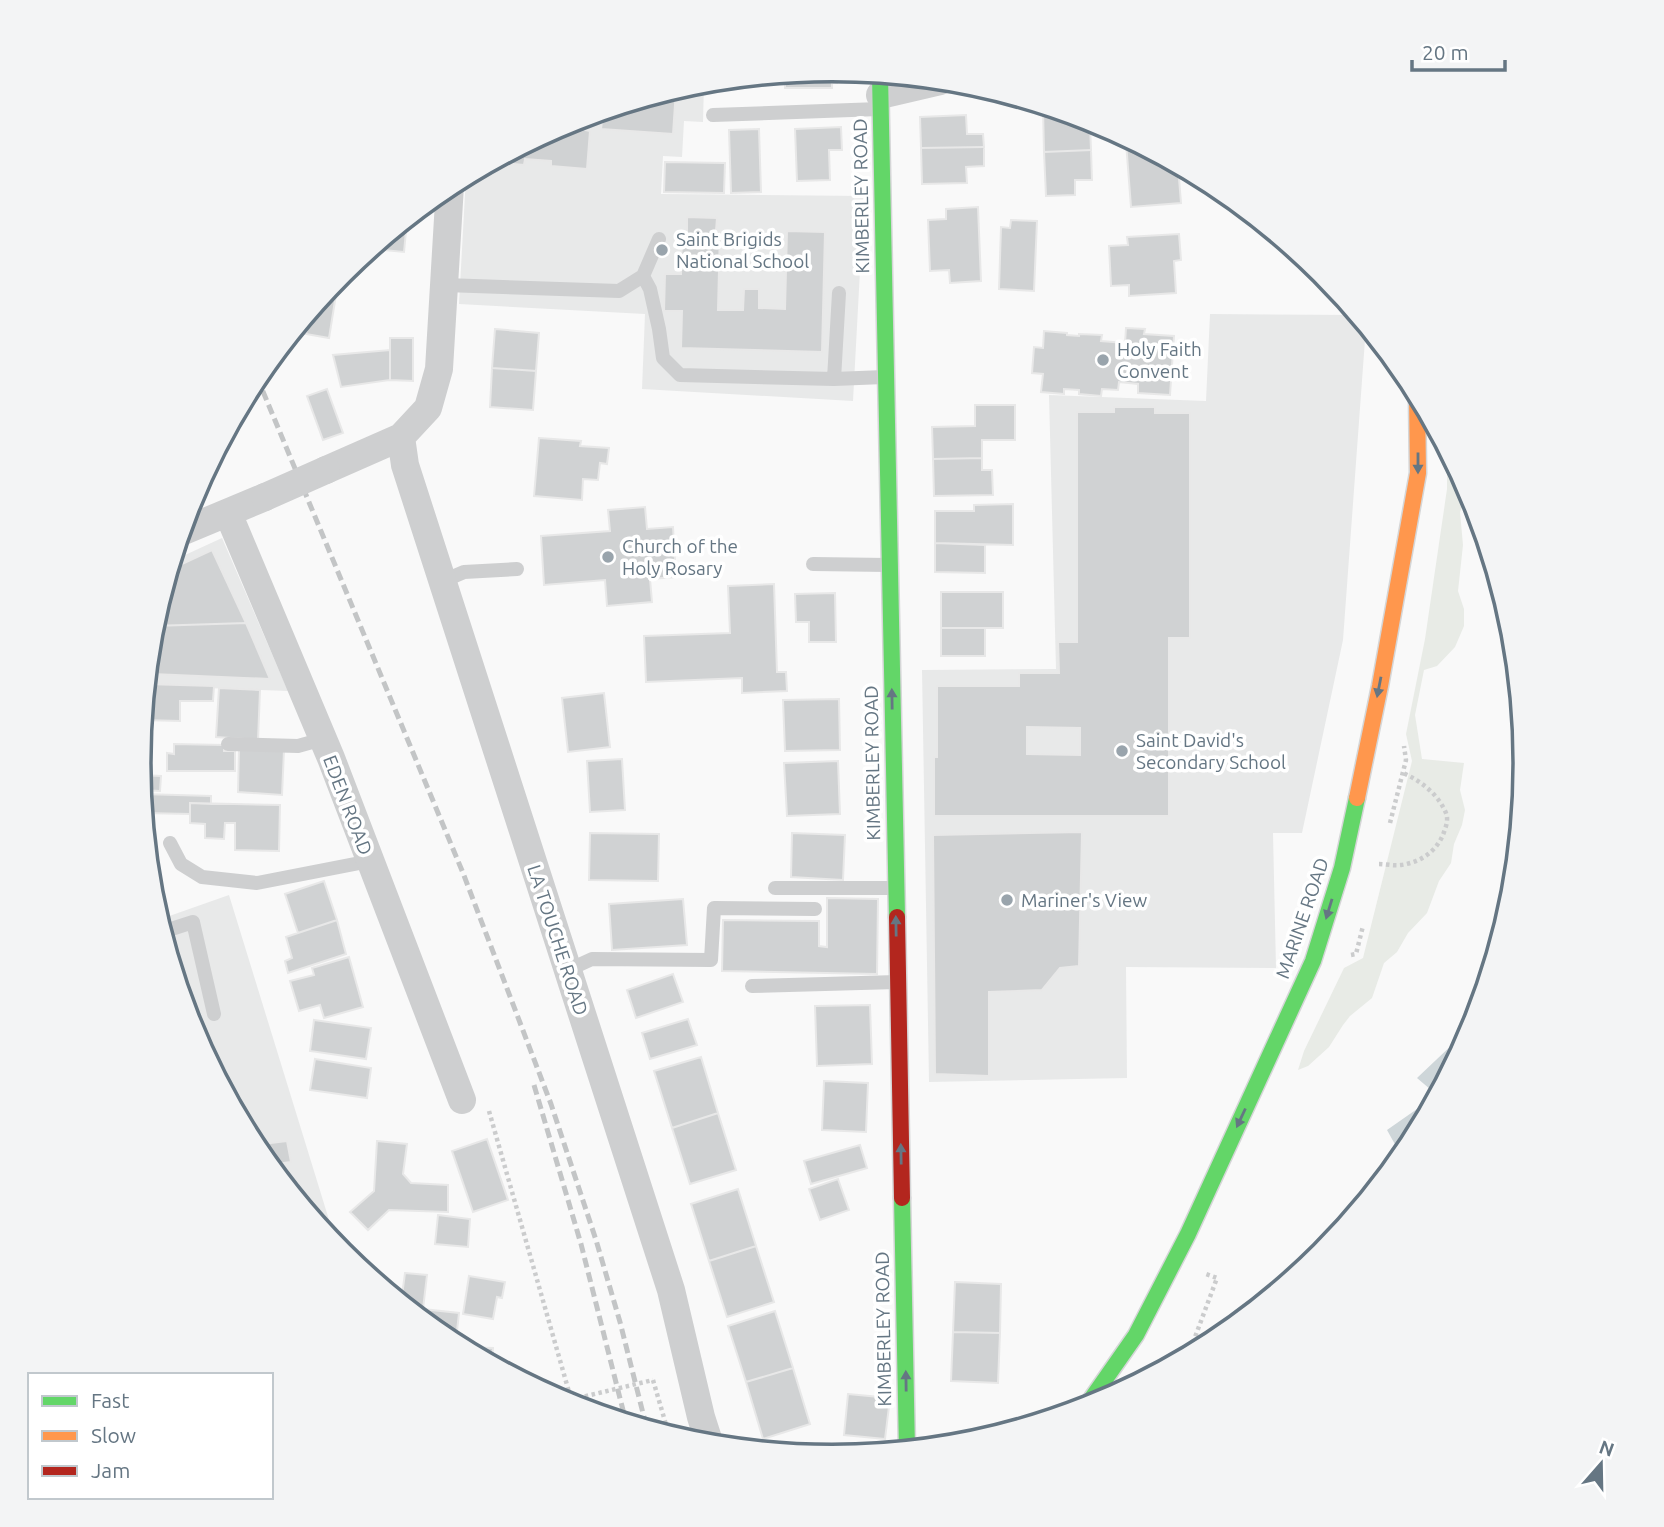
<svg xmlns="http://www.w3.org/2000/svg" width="1664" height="1527" font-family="Ubuntu,sans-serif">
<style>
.built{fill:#e8e9e9}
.green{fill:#e8ebe6}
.water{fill:#ced6d9}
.building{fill:#d0d2d3;stroke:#e8e8e8;stroke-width:2;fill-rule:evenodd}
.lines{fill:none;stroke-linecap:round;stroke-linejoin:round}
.fast-casing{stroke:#d5d6d7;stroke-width:19}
.slow-casing{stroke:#d5d6d7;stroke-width:19}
.jam-casing{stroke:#d5d6d7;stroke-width:19}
.path{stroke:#cbcccd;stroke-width:4.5;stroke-dasharray:3.5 3.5;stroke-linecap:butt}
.lane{stroke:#cecfd0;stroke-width:14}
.street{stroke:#cecfd0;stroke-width:28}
.fast{stroke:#63d668;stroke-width:16}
.slow{stroke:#ff974d;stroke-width:16}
.jam{stroke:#b3261e;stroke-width:16}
.rail{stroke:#c3c5c6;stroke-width:5;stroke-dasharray:10 5;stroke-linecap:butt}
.path-bridge{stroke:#cbcccd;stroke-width:4.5;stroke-dasharray:3.5 3.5;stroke-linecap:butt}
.street-bridge{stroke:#cecfd0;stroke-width:28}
.oneway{fill:#657683}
.poi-dot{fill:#99a4ac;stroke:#fff;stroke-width:2.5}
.labels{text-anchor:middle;stroke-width:7;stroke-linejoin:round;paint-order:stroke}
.street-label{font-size:19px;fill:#657683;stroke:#fff}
.poi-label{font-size:19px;fill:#657683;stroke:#fff;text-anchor:start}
.rim{fill:none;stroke:#657683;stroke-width:3.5}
</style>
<rect width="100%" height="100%" fill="#f9f9f9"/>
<path class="built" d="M697 83H704L703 122 684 121 682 157 663 156 661 194 864 196 853 401 642 389 645 314 459 304 466 176 567 123Z
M1210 314 1357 315 1366 326 1343 640 1302 833H1273L1276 968 1126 967 1127 1078 929 1082 922 670 1056 669 1049 395 1206 401Z
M222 538 288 691 146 686 152 628 172 561Z
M229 895 338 1249 255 1148 191 1029 158 920Z"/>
<path class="green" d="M1447 450 1469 490 1460 512 1463 545 1458 591 1464 609V626L1455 647 1437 666 1424 670 1415 715 1422 759 1464 763 1460 790 1465 810 1462 825 1454 844 1451 863 1439 881 1427 913 1408 933 1397 952 1384 963 1372 998 1350 1016 1343 1025 1329 1047 1308 1066 1298 1070 1304 1051 1344 968 1363 958 1412 761 1406 734 1425 639 1447 489Z"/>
<path class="water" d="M1474 1024 1473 1029 1408 1149 1402 1157 1387 1130 1437 1095 1417 1078Z"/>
<path class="building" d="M832 70H837V83H832V88H785V76L763 77Z
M676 90 673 134 601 129 602 121H598V113Z
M1047 107 1073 115V126H1090L1091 150 1044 152 1043 108Z
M966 115 967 134H983L984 147 921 148 920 117Z
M586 117 585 130 590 131 587 169 551 166V161L525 159 524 165 493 162 567 123Z
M841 127 842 150H829L830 180 797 181 795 129Z
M759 129 761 192 731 193 729 130Z
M1126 142H1133L1178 166 1181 203 1131 207Z
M984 147V166L966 167 967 183 922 184 921 148Z
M1091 150 1092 180H1075V195L1046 196 1044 152Z
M665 162 725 163 724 193 664 192Z
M978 207 981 281 950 283 949 270 930 271 928 220 946 219V209Z
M687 217 717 218 716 231H720L718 310H743L744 289H759V308L785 309 787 231 825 232 822 352 681 348 682 311H664L665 274H681L682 232H687Z
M1011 220 1037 221 1034 291 999 289 1001 227 1010 228Z
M405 221H407L404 252 373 249Z
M1179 234 1181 260 1174 261 1176 293 1129 296V285L1111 286 1109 246 1128 245 1127 237Z
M339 276 329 338 306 334 310 312Z
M1126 328 1145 329 1144 334 1174 336 1170 395 1138 393V384L1119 382 1118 390 1102 389 1101 396 1079 394V390L1064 389V394L1041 392 1043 374 1032 373 1034 347 1043 348 1044 331 1067 333V335L1079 336V334L1102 335 1101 341 1125 343Z
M495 329 539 333 536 371 492 368Z
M390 338H413V381L390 380Z
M390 350V380L341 387 333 355Z
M492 368 536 371 533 410 490 407Z
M327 389 343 433 323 440 307 396Z
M975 405H1015V440H982V458L933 459 932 427 975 426Z
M1114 407H1155V413H1190V638H1169V816H934V757H937V686H1019V673H1059L1058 642H1077V412H1114ZM1027 727 1080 728V755L1027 754Z
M539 438 581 441 580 446 609 448 607 464 600 463 598 480 583 479 582 500 534 496Z
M982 458V470H992L993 495 934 496 933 459Z
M1013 504V545L935 543V511H974V505Z
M645 507 647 529 673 527 676 577 650 579 652 602 607 606 605 580 544 585 541 536 610 531 608 510Z
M935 543 985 545V573L935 572Z
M212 550 246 623 153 626 169 570Z
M774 584 777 672H786L787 691 742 693V678L646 682 644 636 730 633 728 586Z
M941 592H1003V628H941Z
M835 593 836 642H809V622H796L795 594Z
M246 623 270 679 152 674 153 626Z
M941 628H985V656H941Z
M146 684 214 686 213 701H180V721L143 720Z
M219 688 260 690 258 740 216 737Z
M604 693 610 747 568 752 562 698Z
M839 699 840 750 785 751 783 700Z
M174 744 224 745V751H235V771H167V753L174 754Z
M239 748 284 750 282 795 238 792Z
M622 759 625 810 590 812 587 761Z
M838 761 840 814 787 816 784 763Z
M140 775 161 776 160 791 141 790Z
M142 794 211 796V804L190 803V814L143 813Z
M190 803 280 805 279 851 235 850V823H225L224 839 205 838V824L190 823Z
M145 830H153L151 863 161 886H151Z
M1082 832 1079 966 1060 968 1042 990 989 992V1076L935 1074 933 835Z
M590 833 659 834 658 881 589 880Z
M792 833 845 835 843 880 791 877Z
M324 881 337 920 298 933 285 894Z
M827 898 878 899 877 974 722 971 723 920 819 921V946L827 947Z
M683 899 687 945 612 950 609 904Z
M337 920 346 954 288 973 285 961 292 958 286 937Z
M349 957 363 1007 324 1018 320 1005 299 1011 290 981 314 975 312 968Z
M673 974 683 1002 636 1018 627 990Z
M870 1005 872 1064 817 1066 815 1006Z
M688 1019 697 1045 650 1059 642 1033Z
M314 1020 371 1028 366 1059 310 1051Z
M701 1057 718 1113 672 1128 654 1071Z
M315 1059 371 1068 367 1098 310 1090Z
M824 1081 868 1083 866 1132 822 1130Z
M718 1113 736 1170 690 1184 672 1128Z
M487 1139 508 1200 473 1212 452 1151Z
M287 1141 291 1162 269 1165 254 1145Z
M377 1141 407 1144 403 1174 411 1183 448 1185V1212L389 1210 368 1230 350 1212 374 1191Z
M860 1145 867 1168 811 1184 804 1161Z
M838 1179 849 1210 820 1220 809 1189Z
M738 1189 756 1246 709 1261 691 1204Z
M438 1215 470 1219 468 1247 435 1244Z
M756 1246 774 1302 727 1317 709 1261Z
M405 1273 427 1275 423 1309 459 1313 457 1331 431 1327 401 1303Z
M469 1276 505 1282 502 1298 497 1297 493 1319 463 1314Z
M955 1282 1001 1284 1000 1333 953 1332Z
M775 1311 793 1368 746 1382 728 1326Z
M953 1332 1000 1333 998 1383 951 1381Z
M460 1347 493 1348 492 1364Z
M793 1368 810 1424 763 1439 746 1382Z
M848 1394 890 1398 885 1439 844 1435Z"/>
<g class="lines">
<g class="fast-casing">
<path id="fast" d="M880 75 897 917
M902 1198 907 1450
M1085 1408 1136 1335 1188 1234 1313 961 1342 868 1357 798"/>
</g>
<g class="slow-casing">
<path id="slow" d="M1357 798 1380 686 1418 473 1417 395"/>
</g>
<g class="jam-casing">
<path id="jam" d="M897 917 902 1198"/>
</g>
<path class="path" d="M1390 823 1406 760 1404 746
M1379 864C1386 864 1394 866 1401 865 1422 862 1439 850 1445 829 1447 824 1448 818 1446 813 1438 794 1421 781 1403 773
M1351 955 1356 954 1363 926
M489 1111 573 1406
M1188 1356 1217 1278 1206 1274
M653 1380 667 1428 675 1426
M578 1398 581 1409"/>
<path class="lane" d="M713 115 879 109
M643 276 650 289 659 329 663 358 680 375 834 379
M445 285 619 291 643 276 659 239
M839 293 834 379 884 377
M813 564 888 565
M443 581 464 572 517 569
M228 744 298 746 323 739
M170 843 181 864 202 877 257 883 370 861
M775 888H896
M162 932 193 922 214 1014
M568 970 592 959 711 960 714 908 815 909
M752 986 897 982"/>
<path class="street" d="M880 95 940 81
M401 437 405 465 671 1290 701 1417 710 1445
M326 470 401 437 428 408 439 369 450 185
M228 513 331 758 462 1100
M181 532 265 497"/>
<use href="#fast" class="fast"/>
<use href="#slow" class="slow"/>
<use href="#jam" class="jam"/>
<path class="rail" d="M257 377 463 873 551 1104 596 1240 620 1322 647 1429
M534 1085 581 1244 626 1422"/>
<path class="path-bridge" d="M578 1398 653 1380"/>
<path class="street-bridge" d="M265 497 326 470"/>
</g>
<defs><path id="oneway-solid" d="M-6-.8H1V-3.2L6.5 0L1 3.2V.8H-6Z" transform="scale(1.75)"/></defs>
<g class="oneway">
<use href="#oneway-solid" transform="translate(1418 463) rotate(90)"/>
<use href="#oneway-solid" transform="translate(1379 687) rotate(101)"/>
<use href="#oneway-solid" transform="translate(892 699) rotate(-91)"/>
<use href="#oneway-solid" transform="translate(1329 909) rotate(107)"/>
<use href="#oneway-solid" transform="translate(896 926) rotate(-91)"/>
<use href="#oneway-solid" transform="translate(1241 1118) rotate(115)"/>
<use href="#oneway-solid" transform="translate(901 1154) rotate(-91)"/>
<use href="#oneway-solid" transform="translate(906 1381) rotate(-91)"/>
</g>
<g class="poi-dot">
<circle cx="662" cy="250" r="7"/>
<circle cx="1103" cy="360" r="7"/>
<circle cx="608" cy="557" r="7"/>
<circle cx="1122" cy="751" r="7"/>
<circle cx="1007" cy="900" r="7"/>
</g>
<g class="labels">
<g class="street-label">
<text transform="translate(861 196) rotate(-91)" y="7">KIMBERLEY ROAD</text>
<text transform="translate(872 763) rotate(-91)" y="7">KIMBERLEY ROAD</text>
<text transform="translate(348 805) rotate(69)" y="7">EDEN ROAD</text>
<text transform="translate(1302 918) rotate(-71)" y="7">MARINE ROAD</text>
<text transform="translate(558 940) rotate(72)" y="7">LA TOUCHE ROAD</text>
<text transform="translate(883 1329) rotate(-91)" y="7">KIMBERLEY ROAD</text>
</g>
<g class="poi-label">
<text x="676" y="246">Saint Brigids<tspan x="676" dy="22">National School</tspan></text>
<text x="1117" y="356">Holy Faith<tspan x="1117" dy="22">Convent</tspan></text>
<text x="622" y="553">Church of the<tspan x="622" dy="22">Holy Rosary</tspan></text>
<text x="1136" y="747">Saint David's<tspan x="1136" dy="22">Secondary School</tspan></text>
<text x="1021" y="907">Mariner's View</text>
</g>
</g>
<path d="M0 0H1664V1527H0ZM151 763a681 681 0 1 1 1362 0a681 681 0 1 1-1362 0Z" fill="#f3f4f5" fill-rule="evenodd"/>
<path class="rim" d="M151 763a681 681 0 1 1 1362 0a681 681 0 1 1-1362 0Z"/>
<rect x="28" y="1373" width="245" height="126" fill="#ffffff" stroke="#c1c8cd" stroke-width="2"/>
<rect x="42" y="1396" width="35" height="10" fill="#63d668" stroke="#c1c8cd" stroke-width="2"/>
<text x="91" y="1408" font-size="21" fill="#657683">Fast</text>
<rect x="42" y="1431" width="35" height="10" fill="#ff974d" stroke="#c1c8cd" stroke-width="2"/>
<text x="91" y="1443" font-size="21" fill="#657683">Slow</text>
<rect x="42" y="1466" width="35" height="10" fill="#b3261e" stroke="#c1c8cd" stroke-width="2"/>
<text x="91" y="1478" font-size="21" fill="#657683">Jam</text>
<g transform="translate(1601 1464) rotate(20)" stroke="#ffffff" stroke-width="5" paint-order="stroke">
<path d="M0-5L12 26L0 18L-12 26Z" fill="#657683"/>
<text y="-10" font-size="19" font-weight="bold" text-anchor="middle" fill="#657683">N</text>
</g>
<path d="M1412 60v10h93v-10" fill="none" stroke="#657683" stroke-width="3.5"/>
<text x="1422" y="60" font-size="21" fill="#657683" stroke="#ffffff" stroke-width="5" paint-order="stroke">20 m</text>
</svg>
